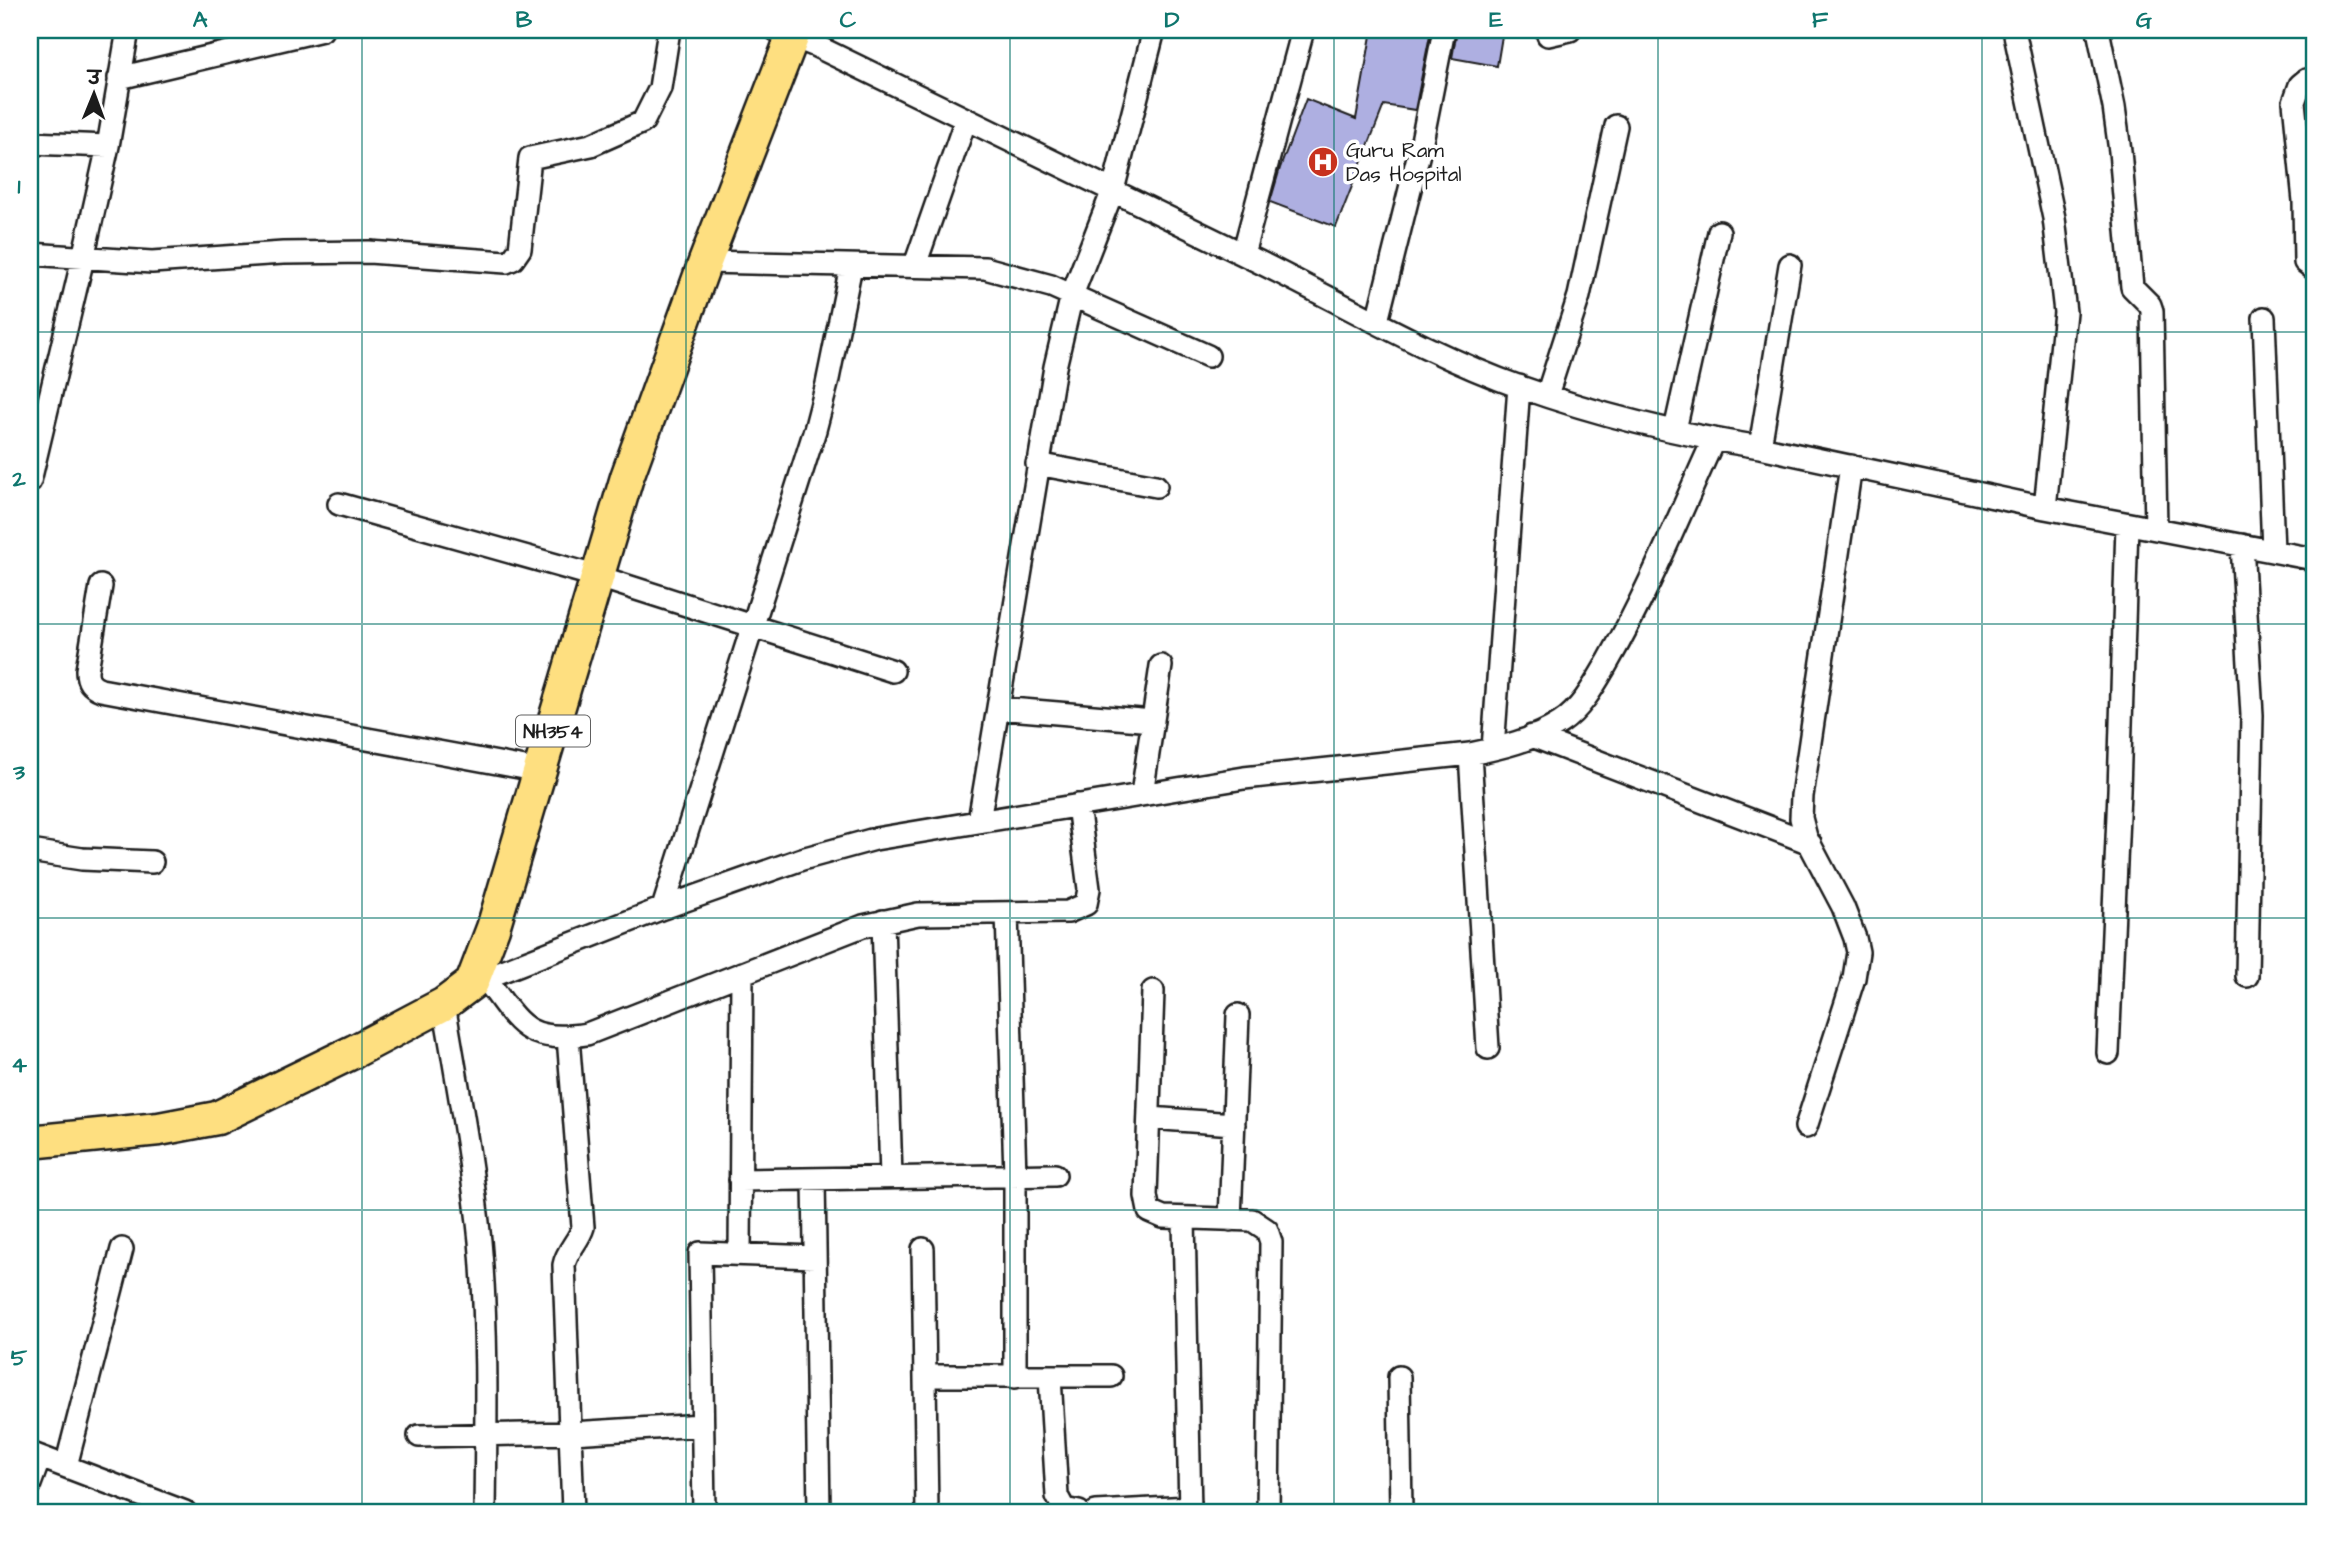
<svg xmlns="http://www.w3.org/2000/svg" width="2344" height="1542" font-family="'Architects Daughter','Playpen Sans Deva',sans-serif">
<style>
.building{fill:#aeafe1;stroke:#1c1c1c;stroke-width:2}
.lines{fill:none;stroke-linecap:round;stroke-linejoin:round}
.minor-casing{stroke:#1c1c1c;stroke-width:26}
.highway-casing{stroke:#1c1c1c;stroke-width:37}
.minor{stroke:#fff;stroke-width:21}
.highway{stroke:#fedf80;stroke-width:32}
.grid{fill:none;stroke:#0f766e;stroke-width:2;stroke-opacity:0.55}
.labels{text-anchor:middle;stroke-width:7;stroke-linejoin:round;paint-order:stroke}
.shield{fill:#fff;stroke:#606060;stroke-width:2}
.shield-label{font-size:19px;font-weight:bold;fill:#1c1c1c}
.poi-label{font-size:21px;fill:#1c1c1c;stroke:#fff;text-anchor:start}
.neatline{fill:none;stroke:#0f766e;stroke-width:2.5}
.grid-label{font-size:23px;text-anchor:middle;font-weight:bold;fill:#0f766e}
</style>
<rect width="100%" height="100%" fill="#fff"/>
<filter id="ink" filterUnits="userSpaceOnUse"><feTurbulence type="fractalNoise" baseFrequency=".0143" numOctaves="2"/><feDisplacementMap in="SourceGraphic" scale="14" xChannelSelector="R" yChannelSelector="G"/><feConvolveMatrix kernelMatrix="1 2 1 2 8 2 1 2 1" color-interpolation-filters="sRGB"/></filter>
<g filter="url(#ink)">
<path class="building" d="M1372 30H1431L1415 110 1384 105 1336 227 1270 202 1280 168 1306 99 1356 119Z
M1457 30H1503L1497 66 1452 58Z"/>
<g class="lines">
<g class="minor-casing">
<path id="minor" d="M776 30 816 46C962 117 1107 188 1253 259 1341 302 1427 354 1520 387 1596 414 1681 435 1760 447L2045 508 2314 559
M2014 30 2054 218 2065 312 2045 508
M2098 30 2114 107 2120 151 2132 287 2150 305 2152 311 2156 529
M1548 35 1570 30
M119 78 322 30
M2314 80H2306L2300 85 2294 102 2304 201 2305 262 2314 269
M30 143 108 146
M30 254 152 262 283 253 369 252 506 262 513 259 520 249 530 158 591 145 643 122 660 88 669 30
M1243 254 1303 30
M705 262 985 268 1051 286 1208 356
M915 265 966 119
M2264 318 2273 551
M1377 321 1422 141 1444 30
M1547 395 1579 296 1616 126
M1675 430 1719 232
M1760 447 1790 265
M1037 464 1156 486
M30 481 83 258 108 146 128 30
M339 504 599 577 893 671
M2242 545 2252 715 2247 976
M101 586 87 670C87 682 91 686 101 690L541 771
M998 708 1153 721
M1532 736 1810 843
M1493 749 1519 386
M1470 754 1488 1048
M1142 794 1161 666
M979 821 1055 367 1072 295 1113 190 1154 30
M30 851 82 859 152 862
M663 908 815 430 827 384 851 266
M1007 913 1015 1175V1377
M883 921 891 1177
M485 978C519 1023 524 1044 587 1034L863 926 918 914 1068 912 1086 904 1089 889 1078 805
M472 983 663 908 802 859 875 839 1244 778 1470 754C1500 748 1534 740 1560 723 1582 709 1596 682 1609 660 1649 590 1680 513 1714 439
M1153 991 1146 1196 1149 1211 1163 1217 1252 1220 1267 1230 1271 1242 1268 1512
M444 1004C457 1082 472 1161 480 1241 488 1331 486 1422 485 1512
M568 1037 583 1227C579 1241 567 1250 564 1265L573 1512
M2108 1053 2119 791 2127 524
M1149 1118 1234 1124
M1806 1127 1854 978 1858 952 1855 938 1843 907 1806 837 1801 818 1802 796 1851 466
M814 1179 819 1512
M740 1180 1055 1175
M1184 1219 1190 1512
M1230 1220 1238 1015
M923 1249 927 1512
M740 1254 742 973
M925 1376H1111
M1050 1377 1057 1496 1064 1509 1079 1512
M1399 1377 1401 1512
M419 1436 572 1433 702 1425
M30 1453 185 1512
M66 1466 122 1249
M30 1484 40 1457
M704 1512 700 1253 815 1257
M1096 1512 1190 1507"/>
</g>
<g class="highway-casing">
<path id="highway" d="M30 1142 159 1129 217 1118 355 1051 444 1004 472 983 493 928 627 477 705 262 795 30"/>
</g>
<use href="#minor" class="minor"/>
<use href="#highway" class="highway"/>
</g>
</g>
<path class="grid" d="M362 30V1512M686 30V1512M1010 30V1512M1334 30V1512M1658 30V1512M1982 30V1512M30 332H2314M30 624H2314M30 918H2314M30 1210H2314"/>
<defs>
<g id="hospital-disc" transform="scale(1.575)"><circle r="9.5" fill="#c8321e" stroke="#fff"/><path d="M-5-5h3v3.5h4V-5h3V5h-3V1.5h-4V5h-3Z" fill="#fff"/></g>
</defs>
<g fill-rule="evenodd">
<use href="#hospital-disc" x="1323" y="162"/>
</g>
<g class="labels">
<rect class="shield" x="516" y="715.5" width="74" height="31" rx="5"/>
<g class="shield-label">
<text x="553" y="738">NH354</text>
</g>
<g class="poi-label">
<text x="1346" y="157">Guru Ram<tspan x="1346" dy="24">Das Hospital</tspan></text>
</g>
</g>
<rect width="2344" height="1542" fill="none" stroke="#fff" stroke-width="77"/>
<g transform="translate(94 94) rotate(1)" stroke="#ffffff" stroke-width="5" paint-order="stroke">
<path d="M0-5L12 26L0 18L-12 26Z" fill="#1c1c1c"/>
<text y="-10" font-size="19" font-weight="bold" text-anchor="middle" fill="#1c1c1c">उ</text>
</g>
<rect x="38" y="38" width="2268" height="1466" class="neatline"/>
<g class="grid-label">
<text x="200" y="27">A</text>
<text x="524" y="27">B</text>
<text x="848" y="27">C</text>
<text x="1172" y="27">D</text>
<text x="1496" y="27">E</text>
<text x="1820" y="27">F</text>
<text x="2144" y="27">G</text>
<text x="19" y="193">1</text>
<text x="19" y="486">2</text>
<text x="19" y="779">3</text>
<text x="19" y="1072">4</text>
<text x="19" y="1365">5</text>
</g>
</svg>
